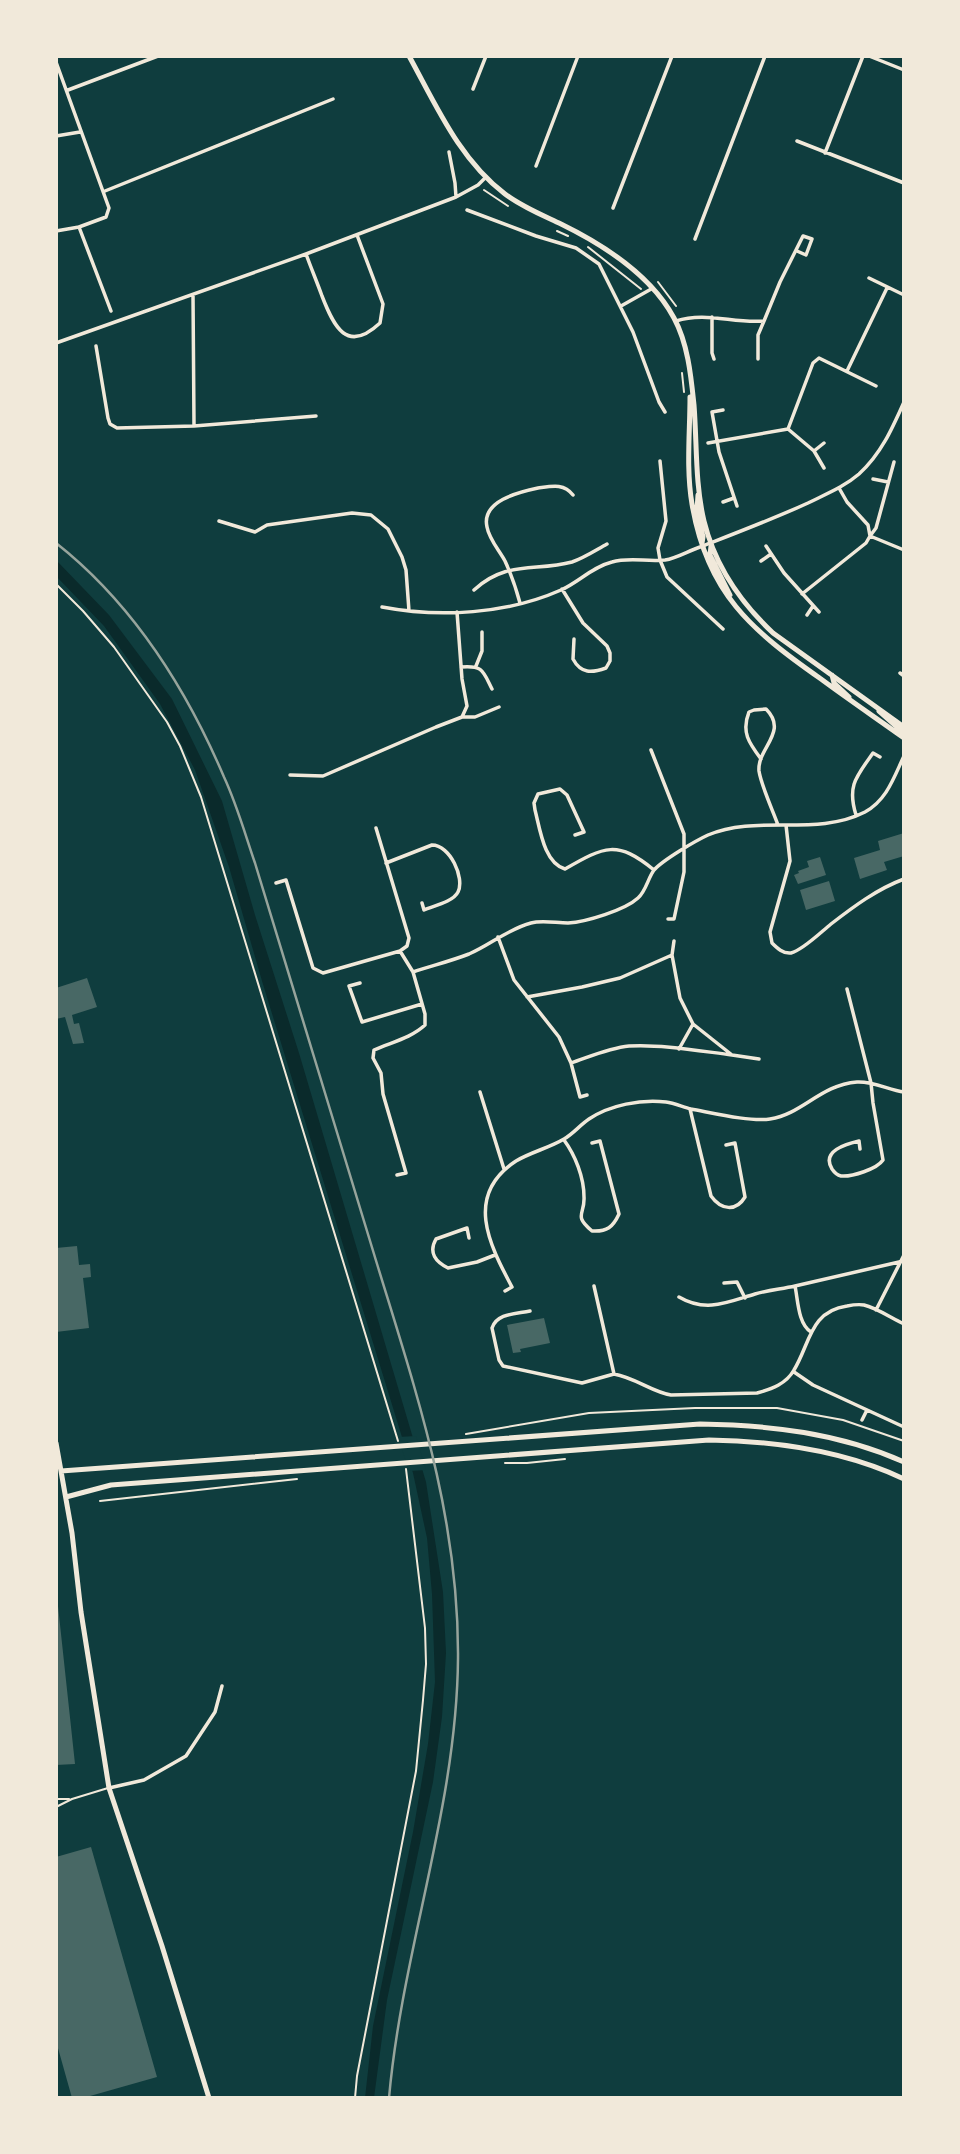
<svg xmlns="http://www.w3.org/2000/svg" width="960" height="2154" font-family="'Nunito Sans',sans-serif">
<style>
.water{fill:#0a2a2b}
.pier{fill:#0f3d3e}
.building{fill:#486865}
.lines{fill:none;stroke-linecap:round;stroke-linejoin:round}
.path{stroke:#f1e9da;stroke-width:2}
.service{stroke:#f1e9da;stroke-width:2}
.minor{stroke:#f1e9da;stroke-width:3.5}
.tertiary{stroke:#f1e9da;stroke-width:5}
.secondary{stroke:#f1e9da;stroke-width:5}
.rail{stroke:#97a49c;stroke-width:2.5}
</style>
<rect width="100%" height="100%" fill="#0f3d3e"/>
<path class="water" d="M56 560 109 615 172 699 222 801 255 915 299 1053 426 1482 443 1592 446 1653 442 1717 433 1782 387 2000 374 2098H365L373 2026 413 1832 428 1744 435 1682 432 1594 427 1538 413 1473 262 981 229 867 195 770 160 704 104 626 56 576Z"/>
<path class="pier" d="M416 1436 426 1470 409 1471 398 1437Z"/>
<path class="building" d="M904 833V856L884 862 887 870 860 879 854 858 880 850 878 841Z
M820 857 826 875 798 884 794 875 799 873 798 871 809 867 807 861Z
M829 881 835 901 806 910 800 890Z
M87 978 97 1007 72 1015 74 1024 79 1023 84 1043 73 1044 65 1017 56 1019V988Z
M77 1246 79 1265 90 1264 91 1277 83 1278 89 1328 56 1332V1248Z
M544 1318 550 1343 520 1349 521 1352 513 1353 507 1325Z
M56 1606H58L75 1764 56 1765Z
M91 1847 157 2077 83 2098H72L56 2041V1857Z"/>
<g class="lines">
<path class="path" d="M484 190 508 206
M557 231 568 236
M588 247 641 289
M658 282 676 306
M682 373 684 392
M56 584 83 611 114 647 167 722 180 746 201 797 398 1441
M466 1434 589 1413 695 1408H777L843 1420 904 1441
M505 1463H527L565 1459
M100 1501 297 1479
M355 2098 357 2076 416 1771 423 1700 426 1664 425 1628 406 1469"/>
<path class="service" d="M56 1799H69
M56 1807 72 1799 108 1788"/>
<path class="minor" d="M869 56 904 70
M56 62 109 208 106 217 79 227 56 231
M473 89 486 56
M68 90 158 56
M56 136 80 132
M797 141 904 183
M449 152 455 183 456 197
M825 153 863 56
M536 166 578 56
M105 191 333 99
M613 208 672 56
M467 210 536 236 576 248 599 264 633 332 659 402 665 412
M79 227 111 311
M695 239 765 56
M306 254C311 268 317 282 322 296 334 327 347 354 380 323L383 304 357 235
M869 278 904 295
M193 295 194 425
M621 306 653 288
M712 317V353L714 359
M676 321C706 311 734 324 764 321L758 335V359
M764 321 780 282 803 236 812 239 806 255 797 251
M56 343 306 254 456 197 478 185 486 177
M96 346 108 418 110 424 117 428 194 426 316 416
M847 371 887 288
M723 410 712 412 719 452 737 506
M788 429 814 451 824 468
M708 443 788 429 813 363 819 358 876 386
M814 451 824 443
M660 461 666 521 658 548 660 560 667 577 723 629
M894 462 876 528 870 536 904 550
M873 479 888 482
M723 502 734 498
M219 521 255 532 267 525 352 513 371 515 388 529 402 557 406 570 409 611
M766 546 784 573 819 612
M761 561 771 554
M562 589 583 623 607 646 610 653V661L606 668C592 673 581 674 573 659L574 639
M474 590C506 560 535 572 572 562 584 558 596 550 607 544
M802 594 866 543 870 536 868 525 847 502 839 488
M520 603C516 588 511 574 505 561 499 550 489 539 487 527 481 501 519 492 538 488 552 486 564 483 573 495
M382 607C440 618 507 614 561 590 579 582 592 567 612 562 629 557 647 562 665 560 677 558 688 551 700 547 736 533 773 519 808 503 826 494 844 487 859 474 881 454 892 429 904 402
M457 612 462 679 467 706 462 717
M807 615 813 606
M476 666 482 651V632
M461 667C483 665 483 671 492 689
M900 673 904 676
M651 750 684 834V872L674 919H668
M761 759C749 743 741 732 749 712L754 710 766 709C789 732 757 748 759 771 761 785 773 811 778 825
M290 775 323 776 436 727 462 717H475L499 707
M856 815C847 786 856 777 873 753L880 757
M786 825 790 861 770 932 772 943C777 948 783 954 791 953 803 950 821 932 831 924 853 907 877 889 904 879
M575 835 584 832 567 795 560 789 538 794 534 803 535 810C540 829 544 863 565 869 605 846 617 840 654 870
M386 863 432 845C450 845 465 878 458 892 453 902 433 906 424 910L422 903
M276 883 286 880 313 968 323 973 400 951 407 946 409 938 376 828
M498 937 514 980 559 1037 571 1063 580 1097 587 1095
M400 951 413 972C431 966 451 961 469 954 490 945 508 929 531 923 542 920 556 923 568 923 586 922 625 910 638 898 646 891 648 878 654 870 663 860 695 841 708 835 758 814 816 837 865 812 887 800 894 777 904 756
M672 955 674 941
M360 983 349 986 362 1022 422 1004
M847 989 871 1083 873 1103 883 1160C877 1169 852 1177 841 1176 837 1175 834 1172 832 1169 821 1151 846 1144 859 1141L860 1149
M527 997 582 987 620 978 672 955 680 998 693 1024 732 1055C700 1051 660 1044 629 1046 609 1048 589 1057 571 1063
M679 1049 693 1024
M732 1055 759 1059
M480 1092 504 1169
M690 1109 711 1196C721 1210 736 1212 745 1197L735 1143 726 1145
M564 1140C575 1155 584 1177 584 1197 585 1215 573 1215 592 1231 607 1232 613 1227 619 1214L600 1141 592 1143
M397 1175 406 1173 383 1094 381 1073 373 1058 374 1050C392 1042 411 1038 425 1025V1014L413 972
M469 1238 467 1228 436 1239C428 1253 436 1262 448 1268L477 1262 495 1255
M724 1283 737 1282 745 1298
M505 1291 512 1287C489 1244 464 1195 516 1161 531 1152 549 1148 564 1139 573 1134 580 1125 589 1119 610 1105 641 1099 666 1102 674 1103 683 1107 691 1109 713 1113 750 1122 770 1119 803 1114 820 1085 857 1082 873 1081 889 1090 904 1092
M679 1297C706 1313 728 1302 755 1294 768 1290 782 1289 795 1286
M876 1310 904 1255
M530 1311C516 1314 497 1313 492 1328L499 1360 503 1366 582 1383 614 1374 594 1286
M811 1332C798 1324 798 1300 795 1286L899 1262
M794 1372 813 1385 904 1427
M614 1374C636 1378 652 1392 671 1395L757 1393C772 1389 786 1384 794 1370 810 1344 810 1311 847 1306 852 1305 858 1304 864 1305 877 1308 891 1318 904 1324
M862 1420 867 1410
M109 1788 144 1780 186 1756 215 1712 222 1686"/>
<path class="tertiary" d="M409 56C436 105 459 159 505 194 522 207 542 215 561 224 604 245 651 275 674 318 688 344 691 376 694 405 697 443 695 484 704 521 715 566 740 602 773 633L904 727
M690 397C690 432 686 469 692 504 707 593 751 630 821 679 848 699 876 718 904 738
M698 495 697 510 703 537 702 543
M711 546 710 555 730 595
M832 675 834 683 849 697
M879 711 904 733"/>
<path class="secondary" d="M56 1443 72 1533 81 1612 109 1788 162 1946 209 2098
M61 1471 700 1424C770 1425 839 1433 904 1462
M66 1497 111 1485 709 1440C776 1441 843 1450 904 1479"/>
<path class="rail" d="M56 543C132 603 186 688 224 777 237 805 245 834 255 863 295 993 334 1124 374 1254 415 1389 459 1514 458 1658 457 1807 402 1950 389 2098"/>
</g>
<rect width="960" height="2154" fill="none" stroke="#f1e9da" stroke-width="116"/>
</svg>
